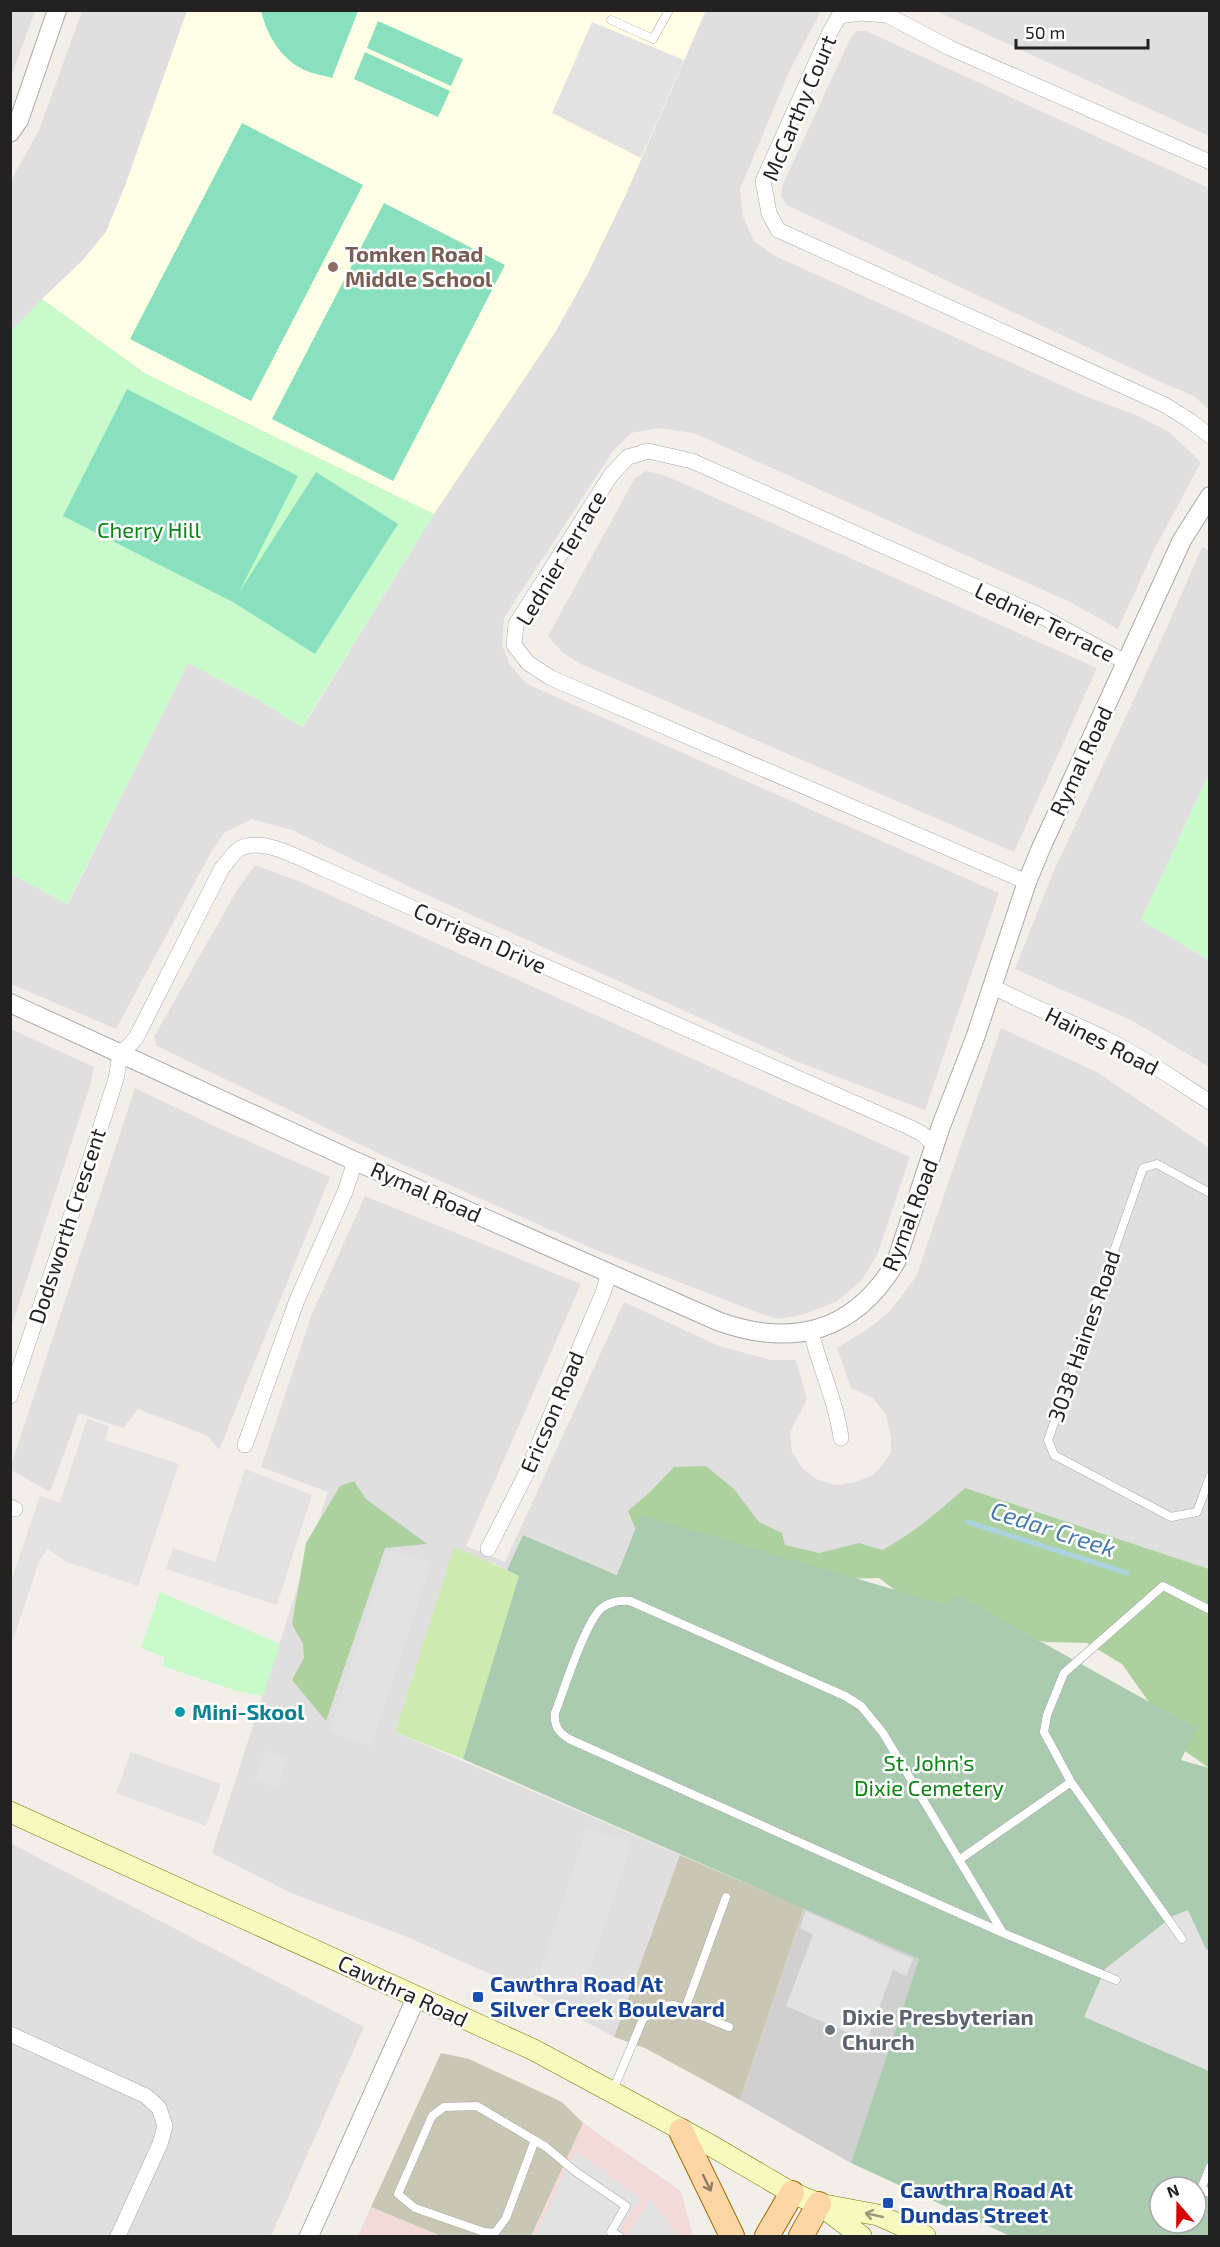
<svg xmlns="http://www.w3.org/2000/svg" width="1220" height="2247" font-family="'Exo 2',sans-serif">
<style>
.residential{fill:#e0dfdf}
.commercial{fill:#f2dad9}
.education{fill:#ffffe5}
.religious{fill:#d0d0d0}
.construction{fill:#c7c7b4}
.grass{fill:#cdebb0}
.forest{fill:#add19e}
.cemetery{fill:#aacbaf;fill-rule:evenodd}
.park{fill:#c8facc}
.pitch{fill:#88e0be}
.parking{fill:#e2e2e2}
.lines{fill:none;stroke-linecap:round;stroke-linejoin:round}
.stream{stroke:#aad3df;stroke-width:5}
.service-casing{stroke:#a9a9a9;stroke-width:9}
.minor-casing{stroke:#a9a9a9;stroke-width:16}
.tertiary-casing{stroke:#a9a9a9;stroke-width:20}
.secondary-casing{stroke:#707d05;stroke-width:22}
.primary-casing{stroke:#a06b00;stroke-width:26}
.service{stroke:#fff;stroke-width:8}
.minor{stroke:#fff;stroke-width:15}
.tertiary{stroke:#fff;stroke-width:18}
.secondary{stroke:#f7fabf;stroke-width:21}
.primary{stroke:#fcd6a4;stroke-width:24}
.oneway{stroke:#8f7c63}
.oneway2{stroke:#979978}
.education-dot{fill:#8d6e63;stroke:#fff;stroke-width:2}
.culture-dot{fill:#0f9aa8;stroke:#fff;stroke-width:2}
.transit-dot{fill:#1a4fb4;stroke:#fff;stroke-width:2}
.worship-dot{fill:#6b7280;stroke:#fff;stroke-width:2}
.labels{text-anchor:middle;stroke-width:5;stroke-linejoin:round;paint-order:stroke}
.street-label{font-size:22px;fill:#222;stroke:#fff}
.education-label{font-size:22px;font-weight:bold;fill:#785e54;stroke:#fff;text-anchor:start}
.park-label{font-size:22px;fill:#0c8416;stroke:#fff}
.culture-label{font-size:22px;font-weight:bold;fill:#0d838f;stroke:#fff;text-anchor:start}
.transit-label{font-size:22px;font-weight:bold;fill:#164399;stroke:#fff;text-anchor:start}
.worship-label{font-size:22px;font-weight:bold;fill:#5b616d;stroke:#fff;text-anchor:start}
.water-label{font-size:24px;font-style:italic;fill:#4a7aab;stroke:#fff}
</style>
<rect width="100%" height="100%" fill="#f2efe9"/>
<path class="residential" d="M11 10 35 11 11 77 10 11Z
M82 11H187L125 186 106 232 83 260 11 331V181L39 130Z
M706 11H821L789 72 740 189 743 217 754 241 775 256 1085 396 1136 415 1169 432 1201 462 1155 548 1118 629 1072 603 694 433 658 428 631 433 613 451 504 618 502 645 510 665 527 684 999 893 925 1110 798 1062 412 888 292 830 252 819 225 832 210 854 116 1029 11 984 10 874 68 904 188 663 257 699 303 727 434 514 554 334 587 275 626 194Z
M936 11H1209V136Z
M857 31H866L1209 188V410L1194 396 1165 384 787 205 781 196 782 186 851 37Z
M646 471 664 475 1097 668 1014 852 583 665 563 653 548 636 635 478Z
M1202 547 1210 551 1209 774 1141 920 1209 960V1067L1131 1020 1015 969 1052 875 1160 643Z
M255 865 301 882 910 1157 878 1253 861 1281 836 1302 801 1315 779 1319 762 1314 596 1250 382 1155 157 1046 154 1037 237 890Z
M1001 1028 1097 1072 1209 1148V1569L965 1488 939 1528 864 1565 641 1515 618 1575 524 1535 507 1570 490 1562 395 1732 680 1855 614 2037 528 1991 483 1971 405 1936 291 1893 212 1853 328 1492 261 1467 311 1316 365 1196 581 1284 466 1546 505 1562 624 1302 719 1346 771 1360H796L807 1399 790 1432 792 1452 803 1469 818 1480 836 1485 856 1482 874 1474 883 1464 891 1452V1437L886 1415 873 1398 851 1388 837 1348 868 1329 890 1311 916 1277Z
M11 1029 94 1067 90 1086 11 1328Z
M135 1088 225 1131 330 1177 219 1450 208 1436 138 1409 123 1428 79 1413 50 1492 11 1470V1465Z
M10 1843 364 2027 271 2236H11Z"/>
<path class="commercial" d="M583 2123 681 2191 693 2236H531Z
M371 2207 441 2236H358Z"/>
<path class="education" d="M187 11H705L626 194 587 275 554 334 434 514 146 374 42 299 83 260 106 232 125 186Z"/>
<path class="religious" d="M804 1908 919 1959 851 2163 740 2100Z"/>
<path class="construction" d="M680 1855 804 1908 740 2100 645 2048 614 2037Z
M441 2053 469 2059 562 2102 583 2123 531 2236H441L371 2207Z"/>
<path class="grass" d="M454 1547 520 1576 463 1759 395 1732Z"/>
<path class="forest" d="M706 1466 734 1489 759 1522 782 1533 785 1545 819 1553 859 1543 882 1550C914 1533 938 1512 965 1488L1209 1569V1768L1182 1749 1122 1664 1087 1643 1045 1642 994 1629 908 1600 879 1578 839 1579 661 1539 635 1528 628 1511 650 1492 674 1467Z
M354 1481 366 1499 427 1544 385 1548 326 1721 292 1680 304 1658 303 1644 292 1624 306 1543 340 1486Z"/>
<path class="cemetery" d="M641 1515 943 1604 959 1596 1196 1728 1181 1760 1209 1768V2236H1010L851 2163 919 1959 463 1759 519 1576 507 1570 523 1535 617 1575ZM1160 2187H1196V2223H1160Z"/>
<path class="park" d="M42 299 146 374 434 514 302 727 257 699 188 663 67 904 11 874V331Z
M1209 774V960L1141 920Z
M160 1592 280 1644 263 1696 237 1691 162 1666 165 1657 141 1648Z"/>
<path class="pitch" d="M261 11H358L332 78C323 75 313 74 304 70 280 58 267 35 261 11Z
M378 21 463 59 451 86 367 48Z
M365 52 450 91 438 117 354 79Z
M242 123 363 185 251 401 130 339Z
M384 203 505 265 393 481 272 419Z
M127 389 298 476 238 594 316 472 398 524 315 654 233 602 63 516Z"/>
<path class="parking" d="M592 22 684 60 641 158 552 113Z
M87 1419 109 1426 105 1440 179 1464 138 1586 67 1562 48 1549 39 1561 11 1645V1581L40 1496 60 1503Z
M245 1469 312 1495 277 1605 166 1569 173 1548 215 1562Z
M389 1550 431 1563 371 1746 329 1732Z
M265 1750 287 1758 277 1788 255 1780Z
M131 1752 221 1784 206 1826 116 1793Z
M587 1828 632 1842 580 1999 536 1984Z
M1188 1910 1206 1949 1209 1950V2071L1084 2017 1105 1969 1173 1916Z
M806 1911 913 1959 906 1976 893 1970 867 2041 786 2006 813 1935 800 1928Z
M575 2151 640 2198 617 2236H535Z
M650 2199 678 2236H627Z"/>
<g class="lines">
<path class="stream" d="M968 1522 1127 1573"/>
<g class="service-casing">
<path id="service" d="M611 20 653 39 669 10
M1210 1193 1157 1164 1143 1168 1048 1440 1054 1455 1171 1517 1197 1512 1210 1476
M959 1860 1071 1782
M1003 1933 883 1733 861 1706 845 1696 630 1601C620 1600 612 1601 603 1607 586 1619 564 1690 555 1713 554 1726 558 1732 569 1739L1003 1933 1116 1980
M1182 1939 1071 1782 1044 1732 1047 1715 1064 1673 1163 1586 1210 1610
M685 2009 726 1897
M613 2090 643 2019 656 2007 674 2005 729 2027
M535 2140 506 2218 495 2233 484 2232 415 2208 398 2194 432 2116 444 2107 477 2106 546 2147 576 2172 626 2206 611 2232 619 2236
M1210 2167 1201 2189 1210 2193"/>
</g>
<g class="minor-casing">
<path id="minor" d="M1210 162 950 48 887 15 860 13 839 16 829 34 763 181 769 213 778 230 1165 405 1189 420 1210 436
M1027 882 551 678 528 663 514 645 516 624 611 475 628 457 648 451 692 461 1037 614 1127 663
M992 986C1030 1007 1071 1021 1110 1041 1145 1058 1176 1081 1210 1102
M811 1332C820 1368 836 1401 841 1438
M10 1396 90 1160 116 1079 120 1055 136 1038 222 868C228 862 234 851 241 848 263 837 301 859 322 868L909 1127 921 1133 935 1145
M245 1445 297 1300 345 1192 355 1161
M10 1507 15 1509
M488 1549 526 1474 603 1293 609 1273
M10 2034 146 2096 159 2108 165 2126 160 2144 118 2236"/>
</g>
<g class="tertiary-casing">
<path id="tertiary" d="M10 133 19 120 57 10
M10 1003 355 1161 720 1322C795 1348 855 1331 896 1262L941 1126 975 1038 1027 882 1041 848 1182 540 1210 496
M309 2236 416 1998"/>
</g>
<g class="secondary-casing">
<path id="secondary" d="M10 1812 534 2050 710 2145 792 2193 819 2204 878 2215 925 2236
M824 2208 861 2236"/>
</g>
<g class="primary-casing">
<path id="primary" d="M681 2131 732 2236
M767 2236 792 2193
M801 2236 819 2204"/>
</g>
<use href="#service" class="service"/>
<use href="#minor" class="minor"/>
<use href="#tertiary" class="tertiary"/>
<use href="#secondary" class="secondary"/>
<use href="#primary" class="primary"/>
</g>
<defs><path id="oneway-shaft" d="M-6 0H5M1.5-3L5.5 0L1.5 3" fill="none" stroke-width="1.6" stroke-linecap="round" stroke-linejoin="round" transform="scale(1.5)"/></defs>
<use class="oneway" href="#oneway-shaft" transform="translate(707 2183) rotate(64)"/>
<use class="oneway2" href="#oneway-shaft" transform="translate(874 2215) rotate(-167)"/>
<circle class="education-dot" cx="333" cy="267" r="6"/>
<circle class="culture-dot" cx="180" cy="1712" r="6"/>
<g class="transit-dot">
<rect x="472" y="1991" width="12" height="12" rx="3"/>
<rect x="882" y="2197" width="12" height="12" rx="3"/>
</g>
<circle class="worship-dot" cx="830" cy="2030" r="6"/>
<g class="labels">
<g class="street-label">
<text transform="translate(799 108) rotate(-67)" y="8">McCarthy Court</text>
<text transform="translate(561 558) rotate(-59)" y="8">Lednier Terrace</text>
<text transform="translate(1045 622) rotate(26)" y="8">Lednier Terrace</text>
<text transform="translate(1081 761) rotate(-65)" y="8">Rymal Road</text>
<text transform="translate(480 938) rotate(24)" y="8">Corrigan Drive</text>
<text transform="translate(1102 1041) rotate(27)" y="8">Haines Road</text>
<text transform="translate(426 1192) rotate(24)" y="8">Rymal Road</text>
<text transform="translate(910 1215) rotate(-69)" y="8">Rymal Road</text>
<text transform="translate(67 1226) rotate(-72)" y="8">Dodsworth Crescent</text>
<text transform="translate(1084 1336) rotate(-71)" y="8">3038 Haines Road</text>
<text transform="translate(552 1412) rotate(-67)" y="8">Ericson Road</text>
<text transform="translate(403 1991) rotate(25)" y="8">Cawthra Road</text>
</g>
<g class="education-label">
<text x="345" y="262">Tomken Road<tspan x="345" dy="25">Middle School</tspan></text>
</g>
<g class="park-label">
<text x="149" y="538">Cherry Hill</text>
<text x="929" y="1771">St. John’s<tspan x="929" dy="25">Dixie Cemetery</tspan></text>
</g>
<g class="culture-label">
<text x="192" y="1720">Mini-Skool</text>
</g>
<g class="transit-label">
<text x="490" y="1992">Cawthra Road At<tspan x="490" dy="25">Silver Creek Boulevard</tspan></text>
<text x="900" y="2198">Cawthra Road At<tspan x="900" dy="25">Dundas Street</tspan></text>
</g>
<g class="worship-label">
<text x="842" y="2025">Dixie Presbyterian<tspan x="842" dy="25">Church</tspan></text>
</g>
<g class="water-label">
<text transform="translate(1053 1530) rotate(18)" y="8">Cedar Creek</text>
</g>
</g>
<rect width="1220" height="2247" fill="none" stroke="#222222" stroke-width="24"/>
<g transform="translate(1178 2205) rotate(340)"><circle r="28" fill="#ffffff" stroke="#a7a7a7" stroke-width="1.5"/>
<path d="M0-4.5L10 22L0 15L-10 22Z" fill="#d40000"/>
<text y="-9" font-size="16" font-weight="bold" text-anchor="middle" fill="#222222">N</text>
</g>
<path d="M1016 39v9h132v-9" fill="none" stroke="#222222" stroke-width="3"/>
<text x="1025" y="39" font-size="18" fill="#222222" stroke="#ffffff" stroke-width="4.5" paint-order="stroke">50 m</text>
</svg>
